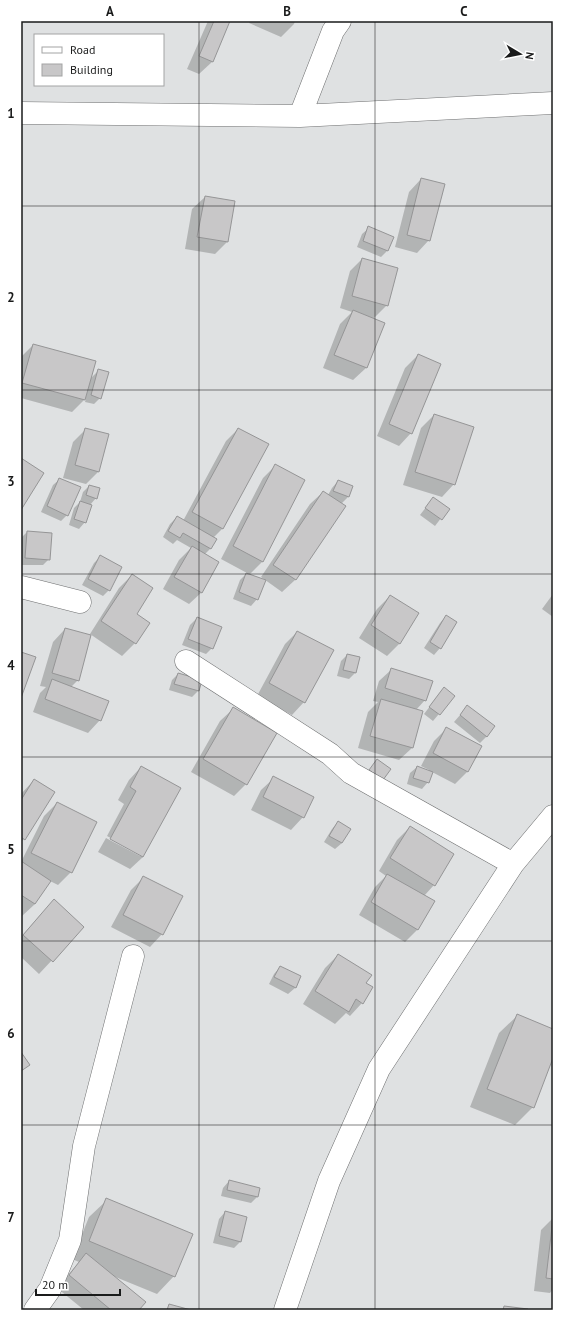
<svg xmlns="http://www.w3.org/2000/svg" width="574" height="1331" font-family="'PT Sans',sans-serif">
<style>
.shadow{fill:#0003}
.building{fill:#c8c7c8;stroke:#959596}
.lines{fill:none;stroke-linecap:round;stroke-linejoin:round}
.minor-casing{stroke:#6f7071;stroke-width:23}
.minor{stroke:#fff;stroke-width:22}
.grid{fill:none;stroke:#1a1b1b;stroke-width:1;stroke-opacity:0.55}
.neatline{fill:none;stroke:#1a1b1b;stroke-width:1.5}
.grid-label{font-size:13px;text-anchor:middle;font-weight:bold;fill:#1a1b1b}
</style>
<rect width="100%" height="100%" fill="#dfe1e2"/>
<path class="shadow" d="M208 21H229L212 62 199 74 187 69Z
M250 21H295L294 24 281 37 249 23Z
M421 179 429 240 417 253 395 247 409 192Z
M205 197 227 242 215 254 185 249 192 209Z
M369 228 387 251 381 257 357 247 362 234Z
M362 259 387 305 373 319 384 324 366 368 353 380 323 368 340 324 352 312 340 308 350 271Z
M33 345 90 379 99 370 100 398 94 404 85 402 86 398 72 412 21 398V357Z
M418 355 411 433 399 446 377 436 405 368Z
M434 415 454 484 442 497 403 485 421 428Z
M86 429 98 472 86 484 63 478 73 442Z
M238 429 223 528 213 538 216 540 210 549 204 555 202 592 189 604 163 589 179 560 191 548 177 540 173 544 163 537 170 524 177 517 183 521 226 441Z
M275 466 304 481 262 562 249 575 257 599 251 606 233 599 240 580 247 573 221 559 263 478Z
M60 479 67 515 61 521 41 512 53 485Z
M338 481 352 487 348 497 341 504 344 506 295 580 282 592 261 577 310 504 323 492 328 495 332 488Z
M89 486 96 498 90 505 85 522 79 529 69 525 74 508 80 502 83 492Z
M433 498 448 509 435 526 420 515Z
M27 532 49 559 43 565H21V538Z
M100 557 109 590 103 596 82 585 94 563Z
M132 575 135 643 122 656 90 634 119 588Z
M553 594V617L542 609Z
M390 596 400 643 387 656 359 638 377 609Z
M446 616 440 648 434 655 424 648 440 623Z
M197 618 212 648 206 654 182 645 190 625Z
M65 629 78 680 71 687 100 720 88 733 33 712 40 693 46 687 40 686 53 642Z
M297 632 304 702 292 715 257 696 285 644Z
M347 655 359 657 355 673 349 679 337 676 341 661Z
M392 669 425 700 416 710 412 748 399 760 358 748 368 712 378 702 373 701 379 681Z
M178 674 201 681 198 691 192 697 169 690 172 680Z
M444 688 454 696 433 721 424 714Z
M467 707 487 736 480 743 454 722Z
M233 709 246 784 234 796 191 772 220 721Z
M446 729 468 771 455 784 432 772 428 782 422 789 407 784 410 773 417 767 428 771 429 770 421 766 434 741Z
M141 767 143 857 130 869 98 852 106 838 140 856V854L107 836 124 804 118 800 129 780Z
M274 778 303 817 291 830 251 810 261 790Z
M34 780 24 839 21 842V794Z
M57 803 96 823 71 872 58 885 50 881 35 904 22 916 21 862 44 816Z
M338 822 342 843 335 849 324 842 332 829Z
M410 827 434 885 424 896 418 929 405 942 359 915 375 887 386 876 379 871 397 840Z
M144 877 162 934 150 947 111 927 131 890Z
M42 913 83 927 39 974 21 957V937Z
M338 955 365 983 362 1003 350 1016 346 1013 335 1024 303 1004 325 968Z
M280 967 300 977 295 988 288 994 269 984 274 974Z
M517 1016 553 1030V1055L533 1107 515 1125 470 1107 499 1033Z
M229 1181 257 1197 251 1203 221 1196 223 1188Z
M107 1200 174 1276 157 1294 113 1276 138 1310H84L57 1288 79 1262 72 1259 89 1217Z
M225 1212 241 1241 234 1248 213 1243 219 1219Z
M553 1218V1289L550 1293 534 1291 541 1230Z"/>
<path class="building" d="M214 21H230L213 62 199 56Z
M421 178 445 184 430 241 407 235Z
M205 196 235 201 228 242 197 237Z
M368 226 394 237 388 251 363 241Z
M362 258 398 268 388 306 352 296Z
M353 310 385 323 367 368 334 355Z
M33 344 96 361 85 400 22 383Z
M418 354 441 364 412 434 389 424Z
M98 369 109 372 101 399 91 395Z
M434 414 474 427 455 485 415 472Z
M85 428 109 434 99 472 75 465Z
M238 428 269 444 223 529 192 512Z
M21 458 44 473 21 510Z
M275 464 305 480 263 562 233 546Z
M59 478 81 487 68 516 47 506Z
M338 480 353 486 349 497 333 491Z
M89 485 100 488 97 499 86 495Z
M323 491 346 506 296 580 273 565Z
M433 497 450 509 442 520 425 508Z
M80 501 92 505 86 523 74 519Z
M177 516 217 539 211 549 183 533 180 538 168 531Z
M27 531 52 533 50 560 25 558Z
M192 546 219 562 202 593 174 577Z
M100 555 122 567 110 591 88 579Z
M246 573 266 580 258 600 239 592Z
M132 574 153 588 137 614 150 623 136 644 101 621Z
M390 595 419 613 400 644 371 625Z
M446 615 457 622 441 649 430 642Z
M197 617 222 627 213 649 188 639Z
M65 628 91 635 79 681 52 673Z
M297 631 334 650 305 703 269 683Z
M21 652 36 657 21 698Z
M347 654 360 657 356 673 343 670Z
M391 668 433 681 426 701 385 688Z
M178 673 202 680 199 691 174 684Z
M52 679 109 701 101 721 45 699Z
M444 687 455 696 440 715 429 707Z
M381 699 423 711 413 748 370 736Z
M467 705 495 726 487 737 460 715Z
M233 707 277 733 247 785 203 759Z
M446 727 482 746 468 772 433 753Z
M377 759 391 769 383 780 369 770Z
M141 766 181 788 143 857 110 839 136 791 130 787Z
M417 766 433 772 429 783 413 778Z
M273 776 314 797 304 818 263 797Z
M34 779 55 792 25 840 21 837V800Z
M57 802 97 822 72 873 31 853Z
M338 821 351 829 342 843 329 836Z
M410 826 454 854 435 886 390 858Z
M21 861 51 881 35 904 21 895Z
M387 874 435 901 418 930 371 902Z
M143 876 183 896 163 935 123 915Z
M54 899 84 927 53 962 23 935Z
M338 954 372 975 366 983 373 987 363 1004 356 999 349 1012 315 991Z
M280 966 301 976 296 988 274 977Z
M517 1014 553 1029V1058L534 1108 487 1089Z
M21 1052 30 1065 21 1071Z
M229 1180 260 1188 258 1197 227 1190Z
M106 1198 193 1234 175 1277 89 1241Z
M225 1211 247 1217 241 1242 219 1236Z
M553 1218V1279L546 1278Z
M86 1253 146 1302 139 1310H111L69 1275Z
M169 1304 191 1310H167Z
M504 1306 528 1309V1310H503Z"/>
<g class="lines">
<g class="minor-casing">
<path id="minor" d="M21 113 300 116 553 103
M300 116 333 31 340 21
M21 587 80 602
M186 661 330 754 351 773 513 864
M35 1310 50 1289 70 1240 84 1146 133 956
M285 1310 329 1181 379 1069 513 864 553 816"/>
</g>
<use href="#minor" class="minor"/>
</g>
<path class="grid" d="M199 21V1310M375 21V1310M21 206H553M21 390H553M21 574H553M21 757H553M21 941H553M21 1125H553"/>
<rect width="574" height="1331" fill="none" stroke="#ffffff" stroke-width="44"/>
<rect x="34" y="34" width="130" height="52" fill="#ffffff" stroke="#a3a4a4"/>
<rect x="42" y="47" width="20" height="6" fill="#ffffff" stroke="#a3a4a4"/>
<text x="70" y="54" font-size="12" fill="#1a1b1b">Road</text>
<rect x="42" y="64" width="20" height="12" fill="#c8c7c8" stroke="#a3a4a4"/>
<text x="70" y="74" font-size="12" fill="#1a1b1b">Building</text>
<g transform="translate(520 54) rotate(100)" stroke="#ffffff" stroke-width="3" paint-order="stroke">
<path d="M0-3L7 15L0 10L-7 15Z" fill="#1a1b1b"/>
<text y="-6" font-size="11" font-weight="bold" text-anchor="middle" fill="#1a1b1b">N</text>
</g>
<path d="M36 1289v6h84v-6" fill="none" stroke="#1a1b1b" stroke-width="2"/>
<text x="42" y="1289" font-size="12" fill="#1a1b1b" stroke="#ffffff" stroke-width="3" paint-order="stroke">20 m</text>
<rect x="22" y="22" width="530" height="1287" class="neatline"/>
<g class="grid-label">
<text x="110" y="16">A</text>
<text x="287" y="16">B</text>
<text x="464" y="16">C</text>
<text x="11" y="118">1</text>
<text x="11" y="302">2</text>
<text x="11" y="486">3</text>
<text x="11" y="670">4</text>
<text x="11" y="854">5</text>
<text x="11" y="1038">6</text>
<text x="11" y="1222">7</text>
</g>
</svg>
